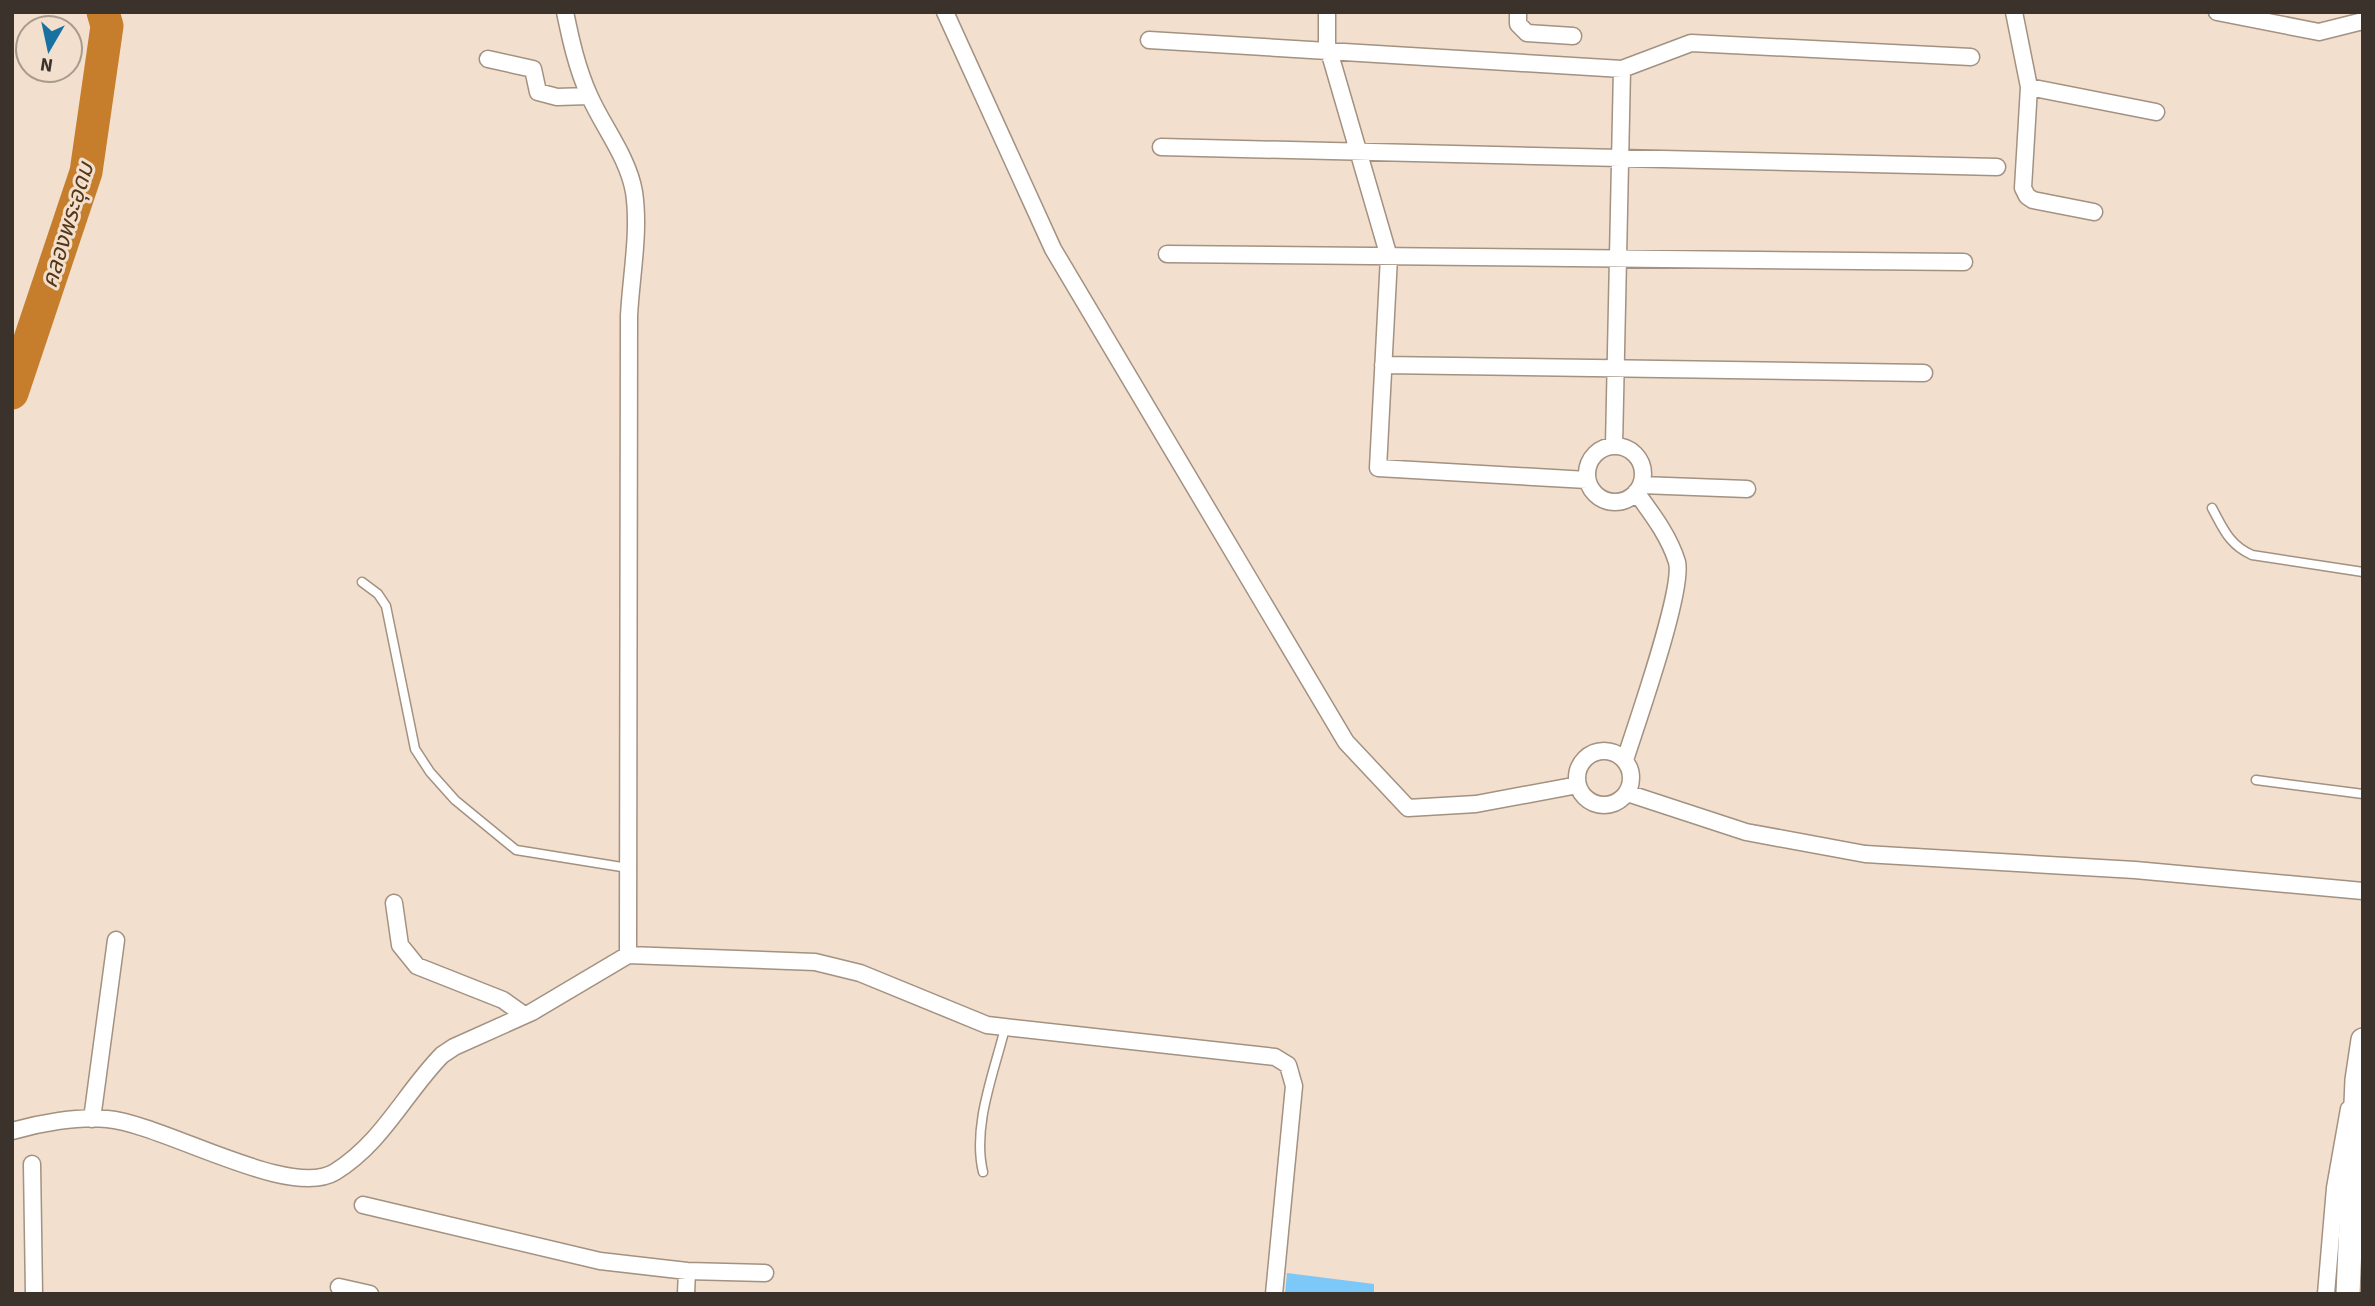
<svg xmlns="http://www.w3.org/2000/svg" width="2375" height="1306" font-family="'Source Sans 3','Noto Sans Thai',sans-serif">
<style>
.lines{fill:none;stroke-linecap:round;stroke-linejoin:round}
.river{stroke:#c67e2c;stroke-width:33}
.building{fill:#7bc8f9}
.lane-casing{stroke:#a39181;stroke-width:11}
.street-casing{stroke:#a39181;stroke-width:19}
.secondary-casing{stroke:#a39181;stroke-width:26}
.lane{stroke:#fff;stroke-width:8}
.street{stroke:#fff;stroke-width:16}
.secondary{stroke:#fff;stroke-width:23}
.labels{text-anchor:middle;stroke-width:6;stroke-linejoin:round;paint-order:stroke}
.water-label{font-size:23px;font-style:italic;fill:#553717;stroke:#f2dfcd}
</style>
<rect width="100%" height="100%" fill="#f2dfcd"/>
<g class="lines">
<path class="river" d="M12 393 86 172 107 26 103 12"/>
</g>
<path class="building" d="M1287 1273 1374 1284V1294H1285Z"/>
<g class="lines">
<g class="lane-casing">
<path id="lane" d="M2212 508C2223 528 2229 545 2252 555L2363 572
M362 582 378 594 386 606 415 749 430 772 455 800 516 850 628 868
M2256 780 2363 794
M983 1172C972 1126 994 1073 1005 1028"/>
</g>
<g class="street-casing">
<path id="street" d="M565 12C571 41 577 68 589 95 603 127 628 157 634 192 640 232 631 276 629 316L628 955
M945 12 1053 249 1346 742 1408 808 1476 804 1578 785
M1327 12V44L1389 257 1378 468 1587 480
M1518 12V24L1527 33 1573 36
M2014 12 2029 87 2023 188 2027 196 2033 200 2094 212
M2217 12 2319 32 2363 21
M1149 40 1622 69 1691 43 1971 57
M488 59 533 69 538 92 557 97 589 96
M2029 87 2156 112
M1161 147 1997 167
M1167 254 1964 262
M1383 365 1924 373
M1614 446 1622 69
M1587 474a28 28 0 1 1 56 0a28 28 0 1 1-56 0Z
M1641 485 1747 489
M1577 778a27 27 0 1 1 54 0a27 27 0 1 1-54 0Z
M1625 760C1636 725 1684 590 1677 562 1669 536 1652 514 1636 492
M1627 793 1746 832 1865 854 2135 870 2363 891
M394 903 400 945 417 966 503 1000 524 1015
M92 1119 116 940
M12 1131C40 1123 78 1116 107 1119 164 1124 289 1200 335 1172 383 1142 404 1094 442 1055L454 1047 532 1012 628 955 815 962 860 973 987 1025 1275 1057 1288 1065 1294 1086 1274 1294
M32 1164 34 1294
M363 1205 600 1261 687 1271 765 1273
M339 1287 370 1294
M686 1294 687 1271
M2326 1294 2335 1188 2349 1109"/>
</g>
<g class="secondary-casing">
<path id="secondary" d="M2348 1294 2357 1080 2363 1040"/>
</g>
<use href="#lane" class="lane"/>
<use href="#street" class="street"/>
<use href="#secondary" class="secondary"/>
</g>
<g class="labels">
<g class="water-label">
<text transform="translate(67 225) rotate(-73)" y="8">คลองพระอุดม</text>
</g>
</g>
<rect width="2375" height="1306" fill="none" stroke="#3a322b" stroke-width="28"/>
<g transform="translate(49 49) rotate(189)"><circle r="33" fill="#f2dfcd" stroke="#a89a8c" stroke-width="2"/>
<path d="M0-5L12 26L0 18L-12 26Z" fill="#1872a1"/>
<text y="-10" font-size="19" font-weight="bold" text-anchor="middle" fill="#3a322b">N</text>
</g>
</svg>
